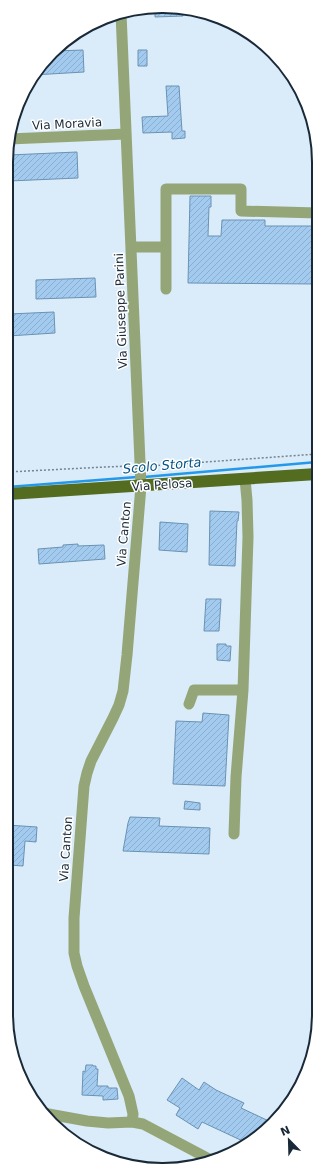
<svg xmlns="http://www.w3.org/2000/svg" width="325" height="1176" font-family="'DejaVu Sans',sans-serif">
<style>
.lines{fill:none;stroke-linecap:round;stroke-linejoin:round}
.stream{stroke:#2499e9;stroke-width:2.5}
.building{fill:url(#building-hatch);stroke:#6a92b3}
.path{stroke:#728391;stroke-width:1.5;stroke-dasharray:2 2;stroke-linecap:butt}
.minor{stroke:#94a677;stroke-width:11}
.major{stroke:#546c20;stroke-width:12}
.labels{text-anchor:middle;stroke-width:3;stroke-linejoin:round;paint-order:stroke}
.street-label{font-size:12px;fill:#192937;stroke:#fff}
.water-label{font-size:13px;font-style:italic;fill:#005488;stroke:#fff}
.rim{fill:none;stroke:#192937;stroke-width:2}
</style>
<defs>
<pattern id="building-hatch" width="6" height="6" patternUnits="userSpaceOnUse"><rect width="6" height="6" fill="#a2cbef"/><path d="M-1 1l2-2M0 6l6-6M5 7l2-2" fill="none" stroke="#8baece"/></pattern>
</defs>
<rect width="100%" height="100%" fill="#daebfa"/>
<g class="lines">
<path class="stream" d="M144 477 317 462
M8 487 137 477"/>
</g>
<path class="building" d="M155 9H183V16L155 17Z
M83 50 84 72 33 75 56 51Z
M138 50H147V66H138Z
M166 86H179L182 131H185V138L172 139V132L143 133 142 117 168 116Z
M77 152 78 178 9 181V155Z
M190 196H211V207H209L208 236H221L222 220H265V226H317V284L188 283Z
M95 278 96 297 36 299V280Z
M54 312 55 333 8 336 9 314Z
M210 511 239 512 238 521H237L235 566 209 565Z
M160 522 188 524 187 552 159 550Z
M78 544V546L104 545 105 559 39 564 38 549 63 547V545Z
M206 599H221L219 631H204Z
M217 644H226V646H231L230 661 217 660Z
M203 713 229 715 225 786 173 784 176 721 202 722Z
M185 801 200 803V810L184 809Z
M130 817 160 818 159 826 210 828 209 854 123 851 128 823Z
M7 825 37 827 36 842 25 841 23 866 9 865 11 839H7Z
M86 1065H93V1066H96V1069H98L97 1086H108V1088H117L118 1099 103 1100V1096L82 1095 83 1071 85 1072Z
M182 1078 199 1090 204 1082 216 1090 244 1103 241 1108 271 1122 258 1138 247 1143 202 1122 198 1129 176 1115 180 1108 167 1100Z"/>
<g class="lines">
<path class="path" d="M150 466 317 454
M8 472 105 467 130 466"/>
<path class="minor" d="M121 13 141 486 127 655 123 691 119 705 113 718 91 761 87 773 84 786 74 918V953L77 966 84 986 129 1096 133 1114 132 1122
M9 139 126 134
M131 247H166V189H241V211L318 213
M166 289V247
M189 704 194 690H243L248 537 247 500 245 479
M234 834 236 777 243 690
M43 1113 87 1121 108 1123 132 1122 143 1124 213 1161"/>
<path class="major" d="M8 494 317 474"/>
</g>
<g class="labels">
<g class="street-label">
<text transform="translate(67 124) rotate(-3)" y="4">Via Moravia</text>
<text transform="translate(121 311) rotate(-92)" y="4">Via Giuseppe Parini</text>
<text transform="translate(162 485) rotate(-4)" y="4">Via Pelosa</text>
<text transform="translate(124 534) rotate(-85)" y="4">Via Canton</text>
<text transform="translate(66 849) rotate(-86)" y="4">Via Canton</text>
</g>
<g class="water-label">
<text transform="translate(162 465) rotate(-5)" y="5">Scolo Storta</text>
</g>
</g>
<path d="M0 0H325V1176H0ZM162 13H163A149 149 0 0 1 312 162V1014A149 149 0 0 1 163 1163H162A149 149 0 0 1 13 1014V162A149 149 0 0 1 162 13Z" fill="#fff" fill-rule="evenodd"/>
<path class="rim" d="M162 13H163A149 149 0 0 1 312 162V1014A149 149 0 0 1 163 1163H162A149 149 0 0 1 13 1014V162A149 149 0 0 1 162 13Z"/>
<g transform="translate(289 1140) rotate(337)" stroke="#ffffff" stroke-width="3" paint-order="stroke">
<path d="M0-3L7 15L0 10L-7 15Z" fill="#192937"/>
<text y="-6" font-size="11" font-weight="bold" text-anchor="middle" fill="#192937">N</text>
</g>
</svg>
